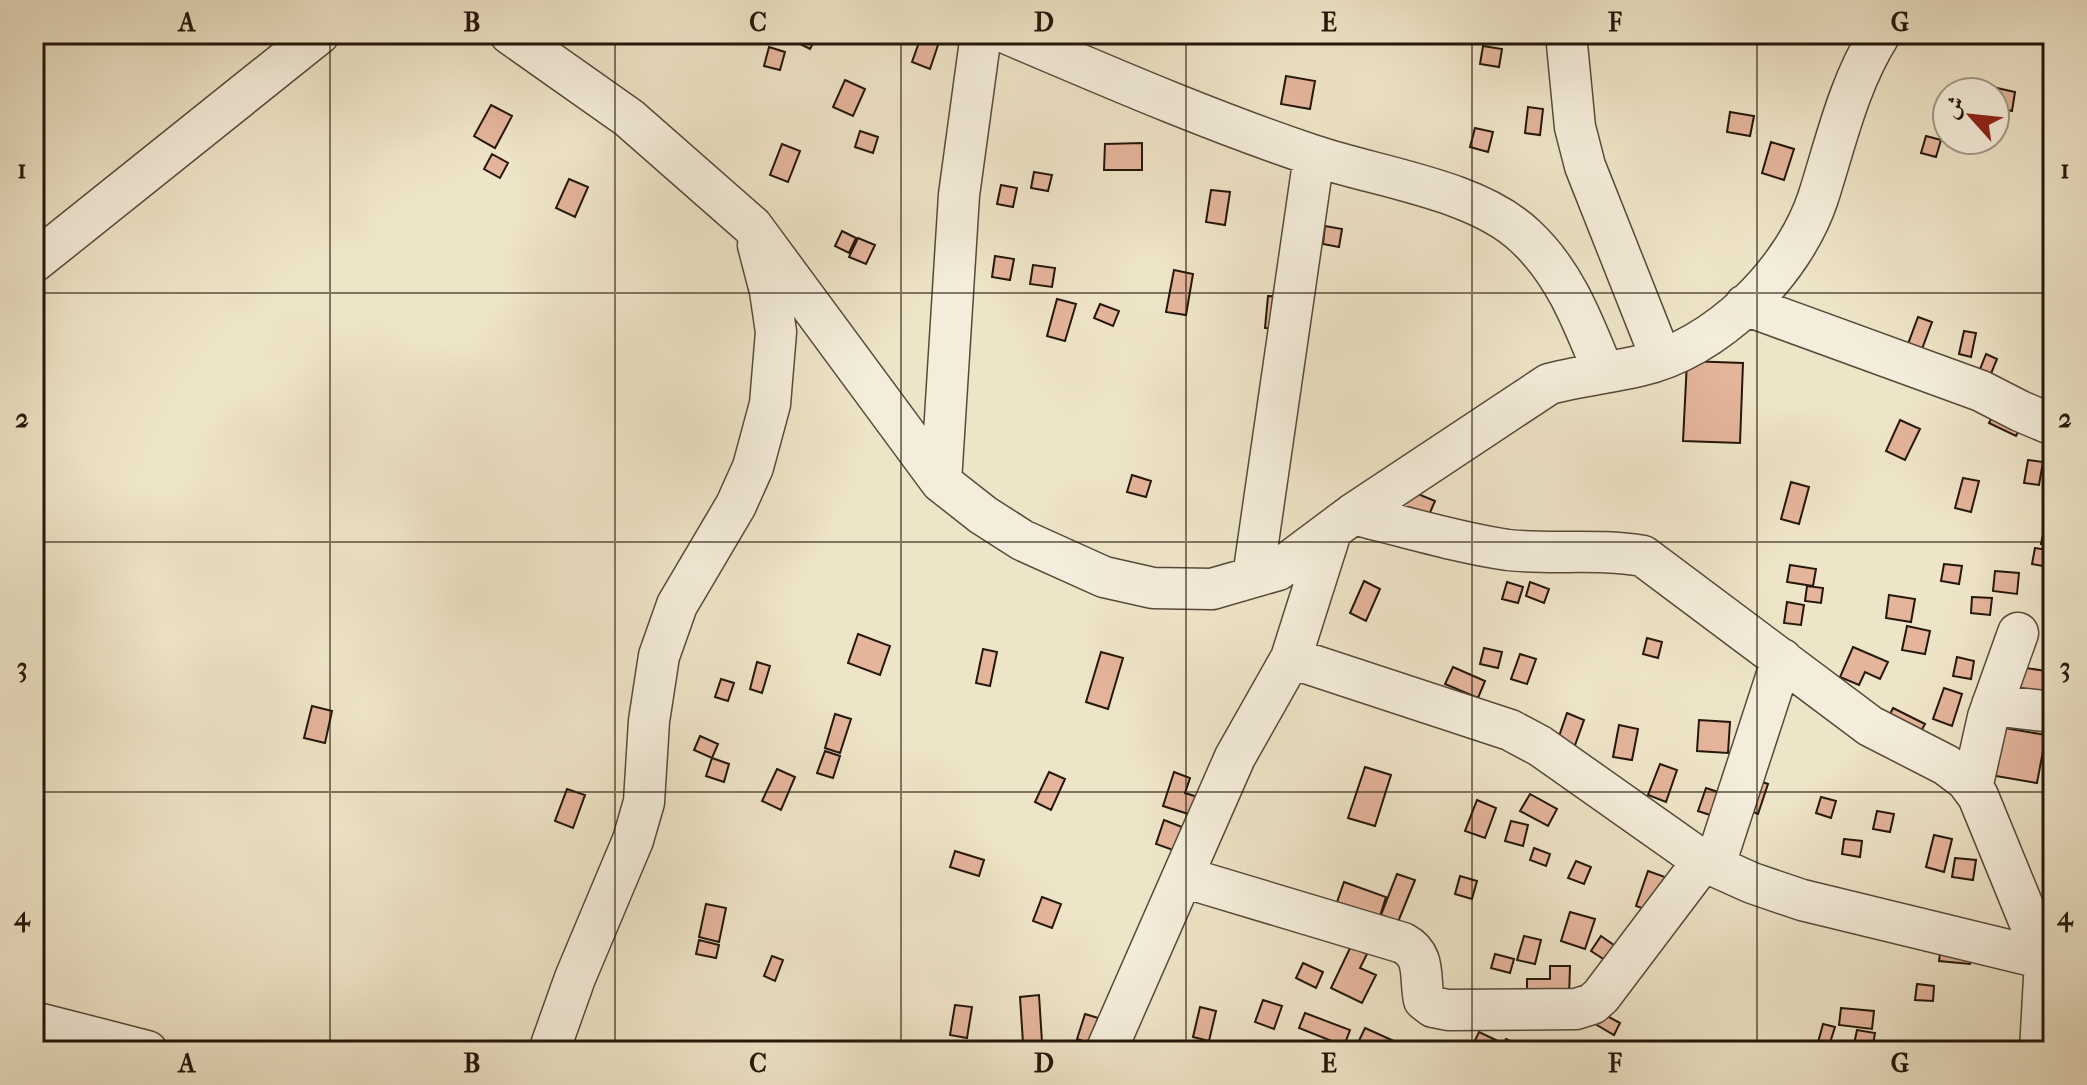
<svg xmlns="http://www.w3.org/2000/svg" width="2087" height="1085" font-family="'IM FELL French Canon',Amiri,serif">
<style>
.building{fill:#e4b49b;stroke:#25170a;stroke-width:2}
.lines{fill:none;stroke-linecap:round;stroke-linejoin:round}
.minor-casing{stroke:#574a39;stroke-width:43}
.minor{stroke:#f4eddb;stroke-width:40}
.grid{fill:none;stroke:#25170a;stroke-width:2;stroke-opacity:0.55}
.neatline{fill:none;stroke:#25170a;stroke-width:3}
.grid-label{font-size:26px;text-anchor:middle;font-weight:bold;fill:#25170a}
</style>
<rect width="100%" height="100%" fill="#eee4c7"/>
<filter id="stains"><feTurbulence type="fractalNoise" baseFrequency=".0025" numOctaves="4"/><feColorMatrix values="0 0 0 0 .2 0 0 0 0 .09 0 0 0 0 .02 0 0 0 .5 -.17"/></filter>
<radialGradient id="worn" r=".72"><stop offset=".6" stop-color="#630" stop-opacity="0"/><stop offset="1" stop-color="#630" stop-opacity=".3"/></radialGradient>
<path class="building" d="M798 34H818L810 49 794 41Z
M828 34H848L845 44 827 38Z
M922 34 940 39 930 69 912 62Z
M1483 46 1502 49 1499 67 1480 64Z
M769 47 785 52 780 70 764 66Z
M1286 76 1315 81 1310 109 1281 104Z
M845 80 865 89 853 116 833 107Z
M1997 88 2015 92 2012 111 1995 107Z
M491 105 512 116 495 148 474 136Z
M1528 107 1543 109 1540 135 1525 133Z
M1730 112 1754 116 1750 136 1727 132Z
M1475 128 1493 132 1488 152 1470 147Z
M860 131 878 137 873 153 855 147Z
M1926 136 1941 140 1936 157 1921 153Z
M1771 142 1794 149 1784 180 1762 173Z
M1142 143V170H1104L1105 144Z
M782 144 800 151 788 182 770 175Z
M492 154 508 163 500 178 484 169Z
M1034 172 1052 175 1048 191 1031 188Z
M569 179 588 187 575 217 556 208Z
M1001 185 1017 188 1013 207 997 204Z
M1211 190 1230 192 1225 225 1206 222Z
M1325 226 1342 229 1339 247 1323 244Z
M842 231 856 238 849 253 835 246Z
M858 238 875 245 866 264 849 257Z
M995 256 1014 259 1010 280 992 277Z
M1033 265 1055 268 1052 287 1030 284Z
M1174 270 1193 274 1186 315 1166 312Z
M1268 296 1284 297 1281 330 1265 328Z
M1057 299 1076 304 1065 341 1047 336Z
M1100 304 1119 311 1113 326 1094 318Z
M1918 317 1932 322 1922 349 1908 344Z
M1964 331 1976 333 1971 357 1959 354Z
M1986 354 1997 359 1988 381 1977 377Z
M1687 361 1743 363 1740 443 1683 441Z
M1998 405 2025 419 2016 436 1989 423Z
M1900 420 1920 429 1905 460 1886 451Z
M2028 460 2043 462 2039 485 2024 483Z
M1132 475 1151 481 1146 497 1127 492Z
M1963 478 1979 481 1971 512 1955 508Z
M1791 482 1809 487 1799 524 1781 519Z
M1406 489 1435 501 1425 524 1396 511Z
M2047 515 2053 516V547L2041 544Z
M2035 548 2053 551V568L2032 564Z
M1944 564 1962 566 1959 584 1941 581Z
M1790 565 1816 569 1813 586 1787 582Z
M1995 571 2019 573 2017 594 1993 591Z
M1364 581 1380 589 1366 621 1350 613Z
M1507 582 1523 587 1518 603 1502 599Z
M1530 582 1549 589 1544 603 1526 596Z
M1807 586 1823 588 1821 603 1805 601Z
M1889 595 1915 599 1911 622 1886 618Z
M1972 597 1992 598 1990 615 1971 613Z
M1787 602 1804 605 1801 625 1784 623Z
M1907 626 1930 631 1925 654 1902 650Z
M858 634 890 646 880 675 848 663Z
M1647 638 1662 642 1658 658 1643 654Z
M1853 647 1888 662 1880 679 1865 672 1859 685 1840 677Z
M1484 648 1502 652 1498 668 1480 664Z
M983 649 997 652 990 686 976 683Z
M1101 652 1123 658 1108 709 1086 702Z
M1520 654 1536 659 1527 684 1511 679Z
M1957 657 1974 661 1971 679 1953 676Z
M757 662 770 666 762 693 750 689Z
M2013 666 2046 671 2043 701 2009 697Z
M1453 667 1485 681 1478 698 1445 684Z
M721 679 734 683 728 701 715 697Z
M1944 688 1962 694 1952 726 1933 719Z
M312 706 332 711 325 743 304 738Z
M1893 708 1925 724 1919 735 1887 720Z
M1567 713 1584 720 1574 748 1557 742Z
M835 714 851 719 840 753 825 748Z
M1699 720 1730 722 1728 753 1697 751Z
M1619 725 1638 729 1632 760 1613 757Z
M1999 727 2046 735 2037 783 1990 775Z
M700 736 718 744 712 758 694 750Z
M825 751 840 756 833 778 817 773Z
M712 758 729 764 724 782 706 776Z
M1660 764 1677 770 1666 802 1648 795Z
M1365 767 1391 775 1375 826 1348 818Z
M777 769 795 777 781 810 762 801Z
M1049 772 1065 779 1051 810 1035 802Z
M1174 772 1190 778 1185 793 1204 799 1198 817 1163 806Z
M1753 779 1768 784 1758 814 1743 808Z
M1706 788 1721 793 1713 816 1698 811Z
M567 789 585 795 573 828 555 821Z
M1530 794 1557 809 1548 826 1520 811Z
M1821 797 1836 801 1831 818 1816 813Z
M1477 800 1496 808 1485 838 1465 831Z
M1877 811 1894 814 1890 832 1873 829Z
M2052 813H2053V848L2044 846Z
M1164 820 1195 832 1187 855 1156 844Z
M1511 821 1528 825 1523 846 1505 841Z
M1934 835 1952 839 1944 872 1926 867Z
M1844 839 1862 841 1860 857 1842 854Z
M1534 848 1550 854 1546 866 1530 860Z
M955 851 984 860 979 876 950 867Z
M1955 858 1976 860 1973 880 1952 877Z
M1576 861 1591 867 1584 884 1568 878Z
M1648 871 1665 877 1653 912 1636 906Z
M1397 874 1415 880 1398 922 1381 915Z
M1460 876 1477 881 1472 899 1455 894Z
M1344 882 1386 897 1380 916 1337 902Z
M1042 897 1061 904 1052 928 1033 921Z
M706 904 726 908 719 942 699 937Z
M1570 912 1595 919 1585 949 1561 941Z
M1524 936 1541 940 1535 964 1517 960Z
M1601 936 1618 948 1608 962 1591 951Z
M699 940 719 945 716 958 696 954Z
M1351 946 1367 954 1360 968 1376 975 1362 1003 1331 988Z
M1941 946 1972 949 1970 964 1939 961Z
M1495 954 1514 959 1510 973 1491 968Z
M772 956 783 960 775 981 764 976Z
M1303 963 1323 972 1316 988 1296 978Z
M1550 966H1570L1569 997 1527 996V979H1550Z
M1917 984 1934 986 1933 1001 1915 1000Z
M1039 995 1042 1042 1023 1043 1020 997Z
M1263 1000 1282 1006 1274 1029 1255 1022Z
M955 1005 972 1007 967 1038 950 1035Z
M1200 1007 1216 1011 1209 1041 1193 1037Z
M1841 1008 1874 1011 1872 1029 1839 1025Z
M1596 1010 1620 1023 1614 1035 1590 1021Z
M1305 1013 1350 1030 1344 1046 1299 1028Z
M1085 1014 1098 1018 1089 1043 1077 1039Z
M1823 1024 1835 1027 1828 1049 1817 1046Z
M1365 1028 1394 1041 1390 1051 1355 1049Z
M1857 1030 1875 1033 1872 1051 1853 1049Z
M1479 1032 1498 1041 1493 1051H1470Z
M1506 1039 1532 1051H1500Z"/>
<g class="lines">
<g class="minor-casing">
<path id="minor" d="M510 34 629 118 752 226 941 482 983 515 1022 540 1104 577 1153 588 1212 589 1278 570 1353 514 1549 384C1579 376 1609 373 1639 366 1716 349 1793 273 1818 198 1836 142 1848 85 1880 34
M1008 34C1109 77 1208 120 1312 155 1376 177 1476 189 1525 236 1565 273 1583 322 1603 371
M1566 34 1575 127 1585 166 1661 358
M34 262 319 34
M1745 305 1981 391 2020 411 2053 425
M941 482 959 195 981 34
M1353 514C1403 526 1458 543 1508 550 1553 555 1598 548 1643 556L1870 726 1946 765 1966 780 1978 796 2045 960 2040 1051
M1253 577 1314 156
M1291 658 1510 730 1540 746 1703 861 1752 883 1802 900 2053 961
M1992 705 2053 712
M1972 788 1988 717 2018 633
M1183 877 1403 943C1427 956 1419 977 1424 1000L1433 1007 1448 1010 1576 1009 1592 1004 1601 996 1703 861 1714 857 1720 849 1782 659
M34 1022 147 1051
M549 1051 575 978 633 840 644 802 649 721 659 656 677 605 736 505 753 467 770 404 776 332 770 291 758 245
M1106 1051 1235 757 1291 658 1331 532"/>
</g>
<use href="#minor" class="minor"/>
</g>
<path class="grid" d="M330 34V1051M615 34V1051M901 34V1051M1186 34V1051M1472 34V1051M1757 34V1051M34 293H2053M34 542H2053M34 792H2053"/>
<rect width="2087" height="1085" fill="none" stroke="#eee4c7" stroke-width="88"/>
<g transform="translate(1971 116) rotate(297)"><circle r="38" fill="#f4eddb" stroke="#a19787" stroke-width="2"/>
<path d="M0-6L14 30L0 20L-14 30Z" fill="#8f2418"/>
<text y="-12" font-size="22" font-weight="bold" text-anchor="middle" fill="#25170a">ش</text>
</g>
<rect x="44" y="44" width="1999" height="997" class="neatline"/>
<g class="grid-label">
<text x="187" y="31">A</text>
<text x="472" y="31">B</text>
<text x="758" y="31">C</text>
<text x="1044" y="31">D</text>
<text x="1329" y="31">E</text>
<text x="1615" y="31">F</text>
<text x="1900" y="31">G</text>
<text x="22" y="178">1</text>
<text x="2065" y="178">1</text>
<text x="22" y="427">2</text>
<text x="2065" y="427">2</text>
<text x="22" y="676">3</text>
<text x="2065" y="676">3</text>
<text x="22" y="925">4</text>
<text x="2065" y="925">4</text>
<text x="187" y="1072">A</text>
<text x="472" y="1072">B</text>
<text x="758" y="1072">C</text>
<text x="1044" y="1072">D</text>
<text x="1329" y="1072">E</text>
<text x="1615" y="1072">F</text>
<text x="1900" y="1072">G</text>
</g>
<rect width="100%" height="100%" filter="url(#stains)"/>
<rect width="100%" height="100%" fill="url(#worn)"/>
</svg>
